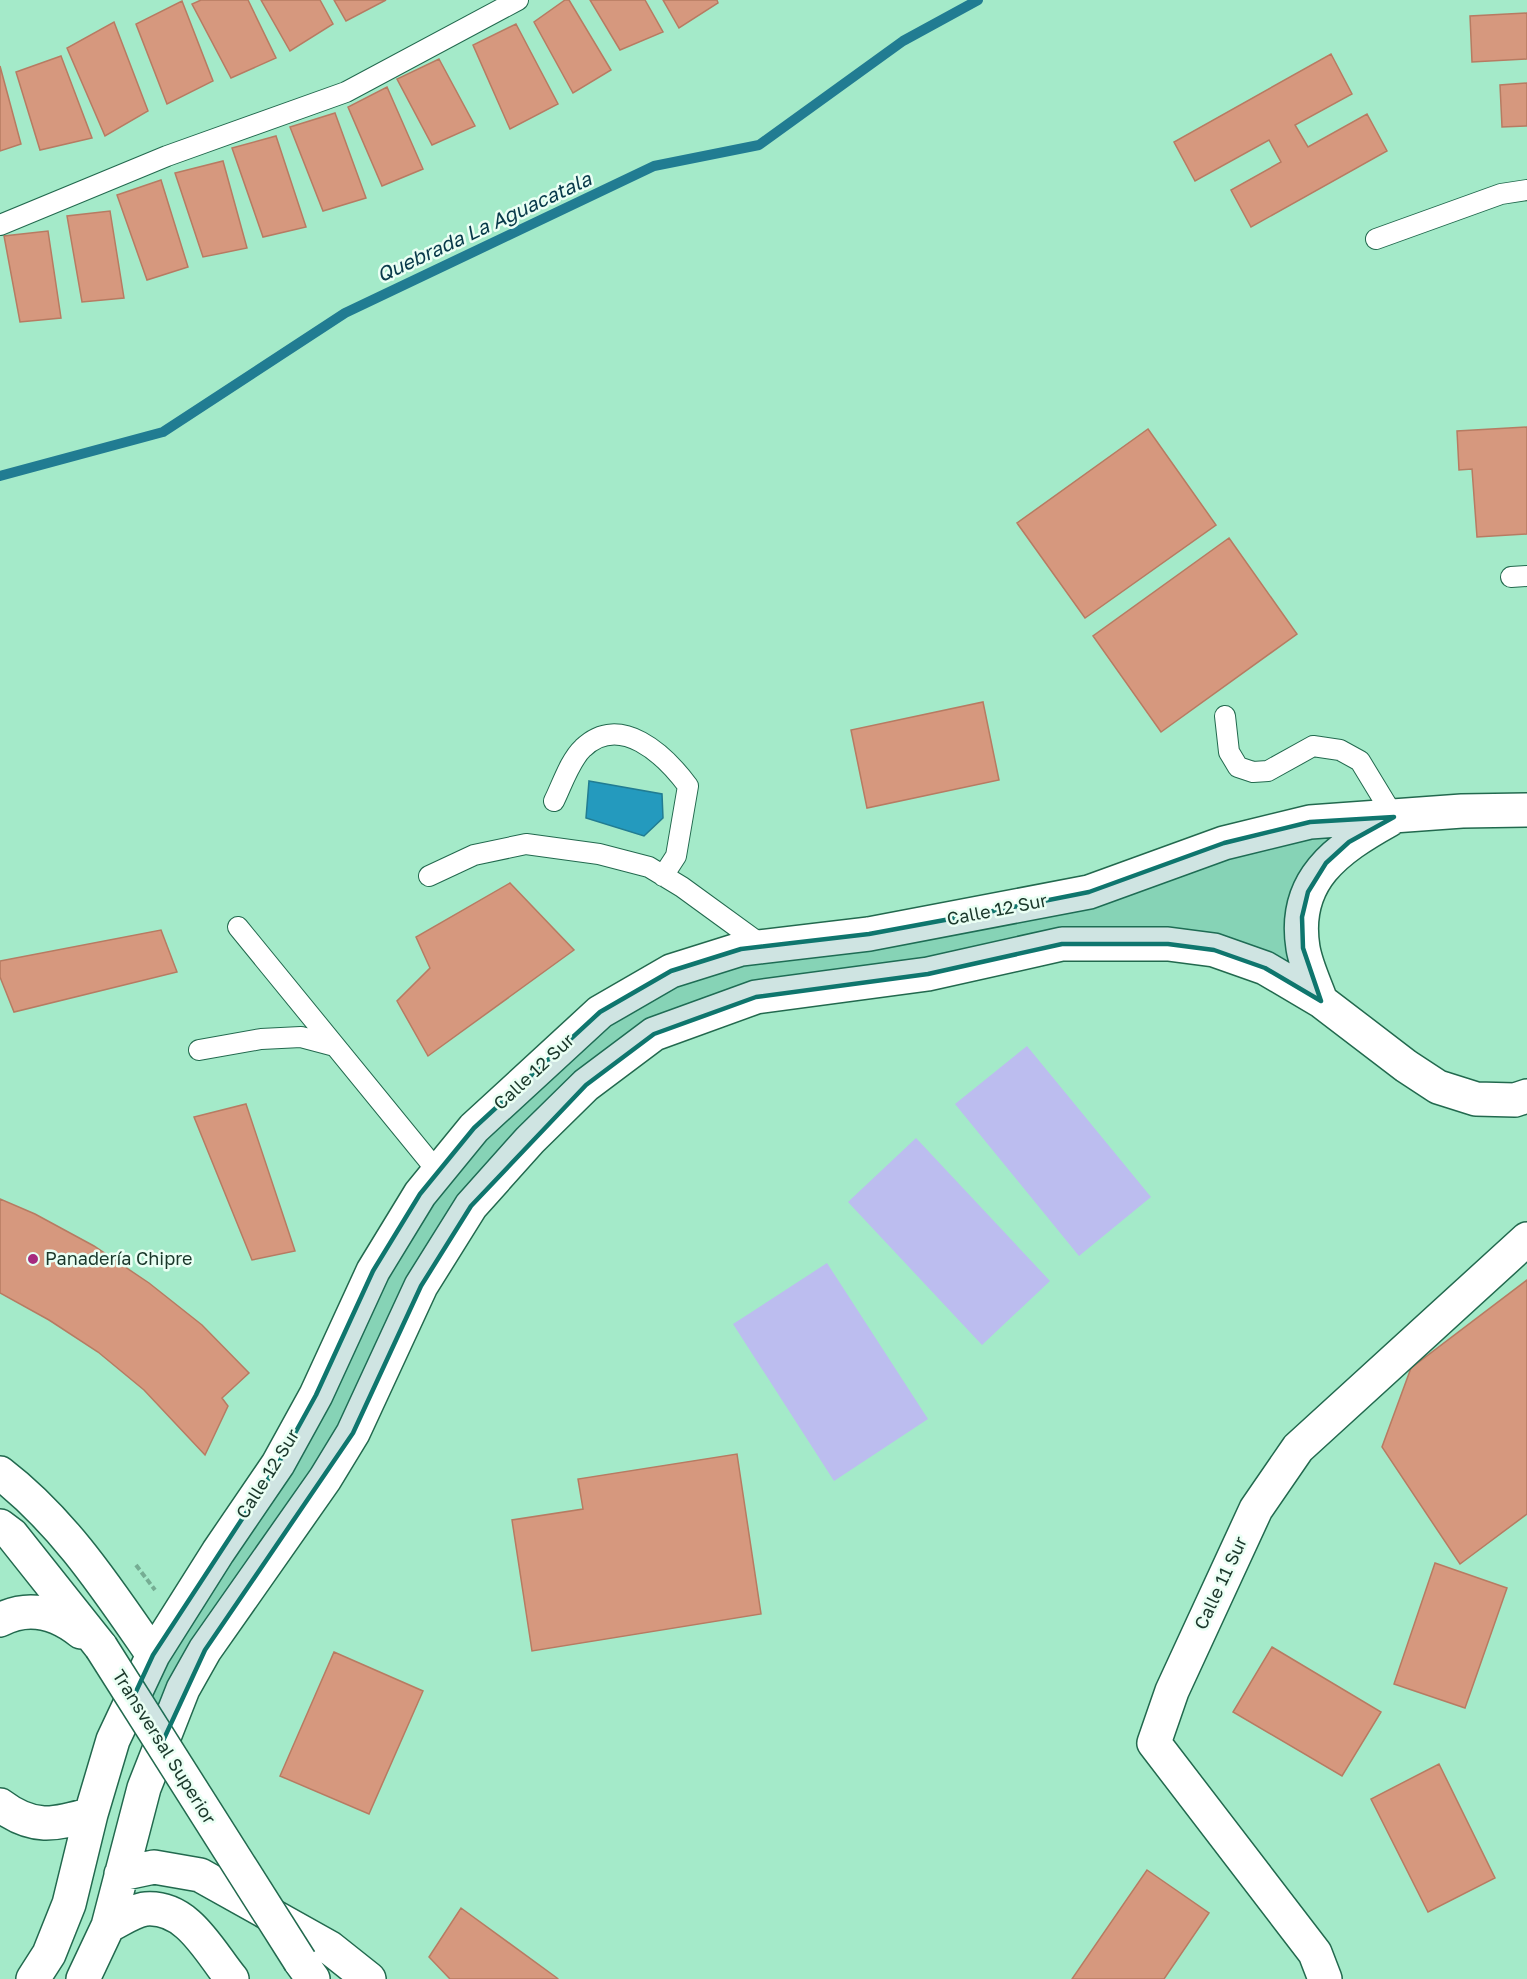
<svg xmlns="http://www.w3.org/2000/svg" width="1527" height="1979" font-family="'Golos Text',sans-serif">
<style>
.green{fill:#bcbdef}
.water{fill:#249abe;stroke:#217c92;stroke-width:1.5}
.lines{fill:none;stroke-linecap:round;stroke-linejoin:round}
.stream{stroke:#217c92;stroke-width:10}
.building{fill:#d6987e;stroke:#b77b62;stroke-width:1.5}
.service-casing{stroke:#22694e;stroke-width:22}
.minor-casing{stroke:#22694e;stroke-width:36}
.secondary-casing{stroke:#22694e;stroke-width:36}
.path{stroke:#75ad93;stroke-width:4;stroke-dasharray:6 3;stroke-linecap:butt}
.service{stroke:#fff;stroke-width:20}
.minor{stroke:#fff;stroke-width:33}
.secondary{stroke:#fff;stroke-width:33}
.secondary-bridge-casing{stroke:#22694e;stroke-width:36;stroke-linecap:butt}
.secondary-bridge{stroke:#fff;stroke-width:33}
.marked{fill:#0f766e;fill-opacity:0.2;stroke:#0f766e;stroke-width:4.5;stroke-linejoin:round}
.poi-dot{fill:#a62b7e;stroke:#eafff4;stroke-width:2}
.labels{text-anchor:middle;stroke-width:5;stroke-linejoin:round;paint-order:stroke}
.street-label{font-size:18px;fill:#1a372a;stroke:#eafff4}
.poi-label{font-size:18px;fill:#1a372a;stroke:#eafff4;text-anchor:start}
.water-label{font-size:20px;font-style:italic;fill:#073949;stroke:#eafff4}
</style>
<rect width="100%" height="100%" fill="#a4eac9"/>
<path class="green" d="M1027 1046 1151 1197 1079 1256 955 1104Z
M916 1138 1050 1281 982 1345 848 1202Z
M827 1263 928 1419 834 1481 733 1324Z"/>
<path class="water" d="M589 781 662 794 663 818 644 836 586 818Z"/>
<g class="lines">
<path class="stream" d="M0 476 163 432 345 313 654 166 759 145 903 41 978 0"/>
</g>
<path class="building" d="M201 0H248L276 58 231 78 192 4Z
M261 0H320L333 24 290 51Z
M334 0H386L346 21Z
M565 0H569L611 70 573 93 534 22Z
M590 0H645L663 32 620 50Z
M663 0H717L718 3 679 28Z
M182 1 213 81 167 104 136 24Z
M1527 13V59L1472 62 1470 16Z
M114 22 148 111 105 136 67 48Z
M516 24 558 104 510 129 473 45Z
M1331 54 1352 94 1295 125 1308 147 1367 114 1387 151 1251 227 1231 190 1281 162 1269 140 1195 181 1174 142Z
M61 56 92 138 40 150 16 72Z
M439 59 475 126 432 145 397 79Z
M0 66 21 144 0 151Z
M1527 83V126L1502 127 1500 85Z
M387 87 423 169 382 186 348 107Z
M335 113 366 198 323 211 290 127Z
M276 136 306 227 263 237 232 148Z
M223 161 247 248 203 257 175 173Z
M161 180 188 267 147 280 117 195Z
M110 211 124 298 82 302 67 216Z
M48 231 61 318 20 322 4 236Z
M1527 427V534L1477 537 1472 469 1459 470 1457 431Z
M1148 429 1216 525 1085 618 1017 523Z
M1229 538 1297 634 1161 732 1093 636Z
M983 702 999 780 867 808 851 730Z
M510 883 574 950 428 1056 397 1001 430 968 416 937Z
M161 930 177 972 14 1012 0 977V961Z
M246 1104 295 1251 252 1260 194 1117Z
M0 1199 35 1214 94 1246 149 1283 202 1325 249 1373 222 1398 228 1406 205 1455 144 1390 98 1352 49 1320 0 1293Z
M1527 1280V1514L1460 1564 1382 1447 1411 1368Z
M737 1454 761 1614 532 1651 512 1520 583 1509 578 1479Z
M1435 1563 1507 1588 1465 1708 1394 1684Z
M1272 1647 1381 1712 1342 1776 1233 1712Z
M334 1652 423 1691 369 1814 280 1776Z
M1439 1764 1495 1878 1428 1912 1371 1799Z
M1147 1870 1209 1913 1164 1979H1072Z
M461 1908 557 1978 558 1979H450L429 1957Z"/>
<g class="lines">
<g class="service-casing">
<path id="service" d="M0 225 167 156 346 92 518 0
M1376 239 1501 194 1527 190
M1511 577 1527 576
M1225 716 1229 752 1238 767 1253 772 1268 771 1313 746 1340 750 1360 761 1394 817
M554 801C562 785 570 760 583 748 620 712 665 755 688 786L676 856 663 876
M429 876 474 855 526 844 599 854 649 867 682 887 763 946
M238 927 438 1172
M199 1050 261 1039 301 1037 335 1046"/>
</g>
<g class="minor-casing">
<path id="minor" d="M1325 1979 1315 1953 1154 1743 1172 1691 1256 1509 1298 1448 1527 1239"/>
</g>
<g class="secondary-casing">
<path id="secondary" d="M1321 1001C1315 984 1306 966 1303 948 1292 880 1337 849 1389 820
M0 1473C64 1522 108 1590 153 1655
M0 1526 12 1535 101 1647
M0 1620C28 1605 56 1612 81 1632
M0 1805C33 1830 54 1825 91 1814
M121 1874 154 1867 200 1875 330 1948 369 1979
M108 1926C119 1921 134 1910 146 1909 188 1906 209 1951 232 1979
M300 1961 313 1979
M33 1979 49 1954 69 1904 91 1814 113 1740 153 1655 218 1552 278 1464 316 1395 373 1271 420 1194 474 1128 600 1012 671 971 741 949 869 934 1089 892 1224 843 1310 822 1462 811 1527 810
M83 1979 108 1926 144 1788 183 1689 205 1650 325 1479 353 1433 421 1286 471 1206 530 1140 586 1085 654 1034 756 997 928 974 1062 944H1168L1214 950 1265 968 1321 1001 1406 1066 1438 1087 1476 1099 1515 1100 1527 1096"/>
</g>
<path class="path" d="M136 1565 155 1590"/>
<use href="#service" class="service"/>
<use href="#minor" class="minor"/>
<use href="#secondary" class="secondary"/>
<g class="secondary-bridge-casing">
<path id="secondary-bridge" d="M101 1647 300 1961"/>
</g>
<use href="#secondary-bridge" class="secondary-bridge"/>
</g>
<path class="marked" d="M1394 817 1349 842 1326 863 1308 892 1302 917 1303 948 1321 1001 1265 968 1214 950 1168 944H1062L928 974 756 997 654 1034 586 1085 471 1206 421 1286 353 1433 205 1650 162 1743 133 1698 153 1655 278 1464 316 1395 373 1271 420 1194 474 1128 600 1012 671 971 741 949 869 934 988 912 1089 892 1224 843 1310 822Z"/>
<circle class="poi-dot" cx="33" cy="1259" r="6"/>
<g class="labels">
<g class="street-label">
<text transform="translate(997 910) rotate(-11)" y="6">Calle 12 Sur</text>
<text transform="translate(534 1072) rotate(-43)" y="6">Calle 12 Sur</text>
<text transform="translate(268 1474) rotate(-58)" y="6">Calle 12 Sur</text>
<text transform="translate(1221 1583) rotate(-65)" y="6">Calle 11 Sur</text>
<text transform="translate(164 1747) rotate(58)" y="6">Transversal Superior</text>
</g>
<g class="poi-label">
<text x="45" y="1265">Panadería Chipre</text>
</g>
<g class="water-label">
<text transform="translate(484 227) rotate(-25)" y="7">Quebrada La Aguacatala</text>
</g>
</g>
</svg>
